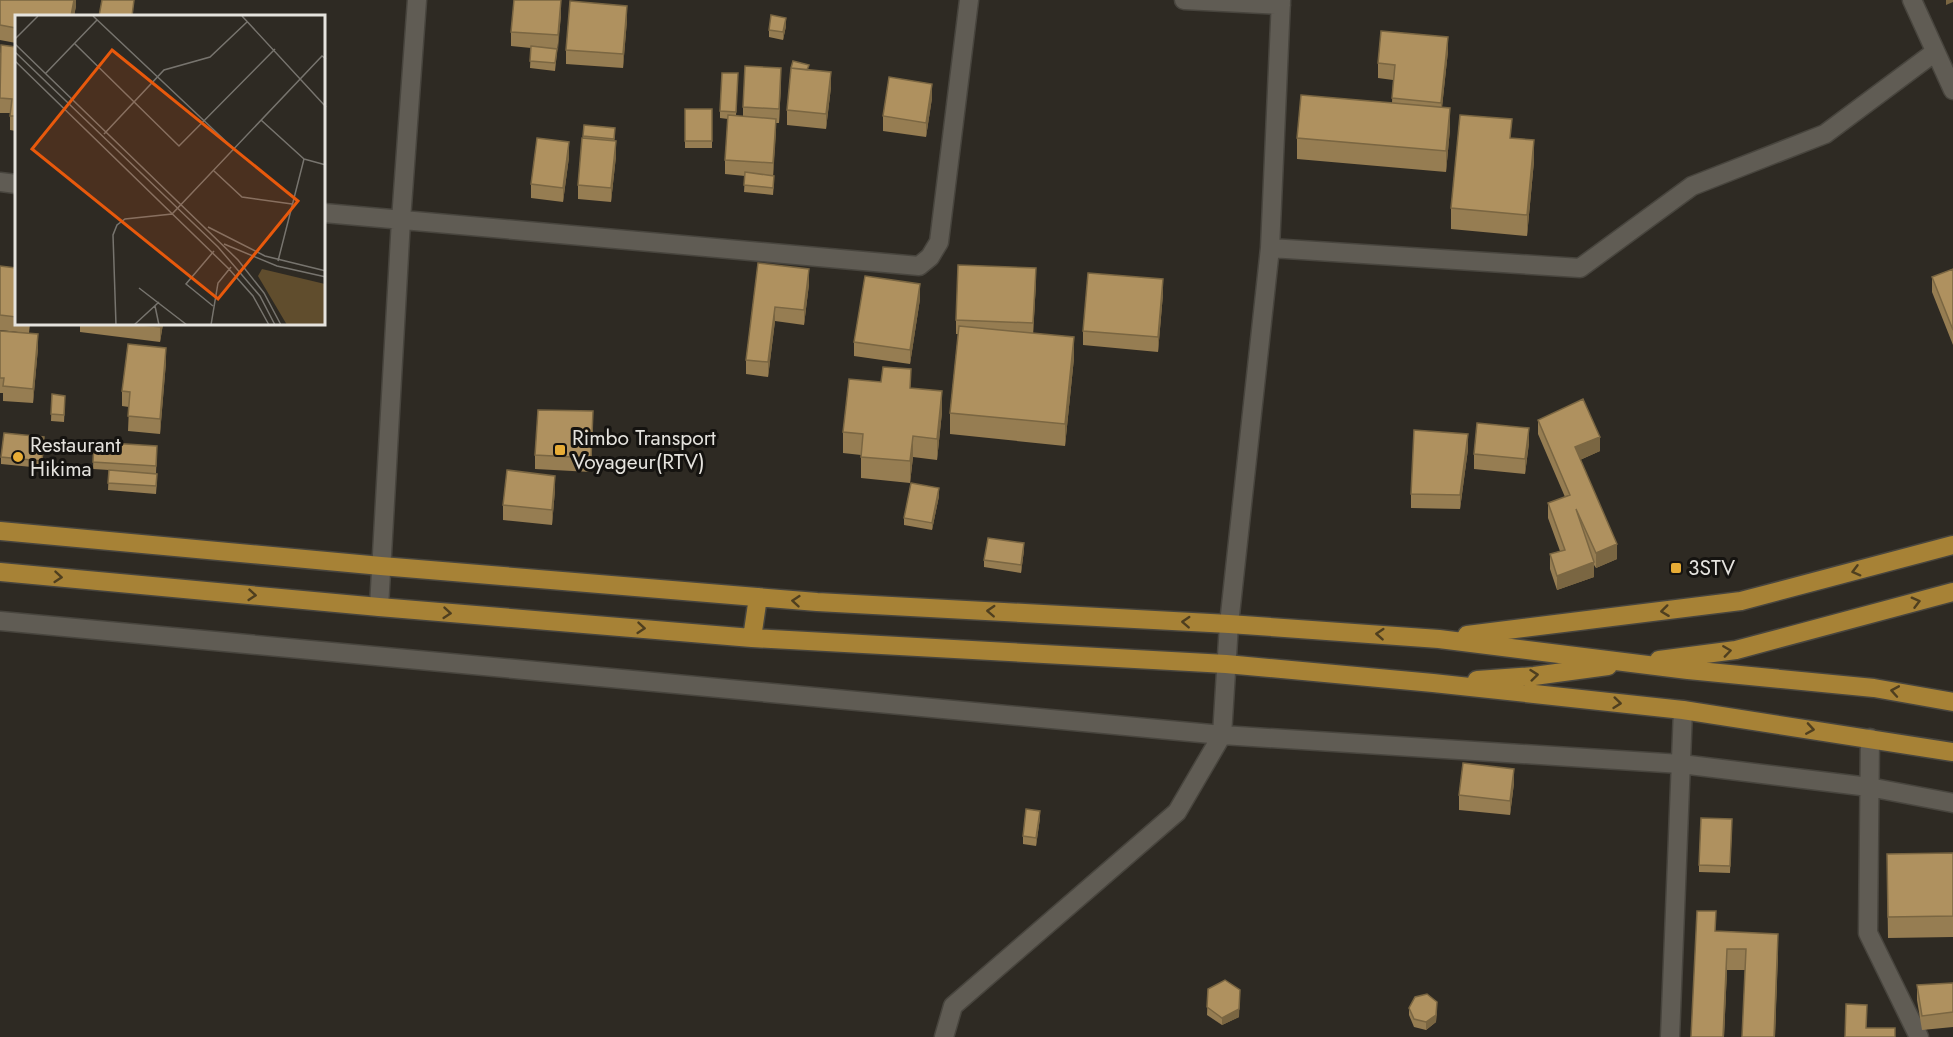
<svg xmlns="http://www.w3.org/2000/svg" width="1953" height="1037" font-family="Jost,sans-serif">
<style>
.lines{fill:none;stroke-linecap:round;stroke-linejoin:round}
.street-casing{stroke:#48453e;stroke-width:21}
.primary-casing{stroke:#48453e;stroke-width:21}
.street{stroke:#605c54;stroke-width:18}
.primary{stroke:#a78236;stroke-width:18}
.wall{fill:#967d52}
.shaded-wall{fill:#7a6642}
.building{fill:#af915f;stroke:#7a6642;stroke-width:1.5}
.oneway{stroke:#4f3f1f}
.poi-dot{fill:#e7ac36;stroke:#151310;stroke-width:2}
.labels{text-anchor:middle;stroke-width:6;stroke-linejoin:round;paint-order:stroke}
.poi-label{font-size:21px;fill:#e5e3de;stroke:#151310;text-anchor:start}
.inset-road{fill:none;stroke:#77746e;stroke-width:1.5}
.view{fill:#e8590c;fill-opacity:0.15;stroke:#e8590c;stroke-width:3}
.inset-edge{fill:none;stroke:#e5e3de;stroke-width:3}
</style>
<rect width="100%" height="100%" fill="#2e2a23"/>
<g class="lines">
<g class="street-casing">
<path id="street" d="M1184 0 1281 5
M1912 0 1953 90
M0 182 16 184
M324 213 919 266 930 257 939 242 969 0
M1270 248 1580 268 1692 186 1825 134 1935 52
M379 607 401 220 417 0
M0 621 1222 735 1681 764 1869 787 1953 803
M1870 738 1868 933 1919 1037
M944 1037 953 1006 1177 812 1222 735 1229 624 1270 248 1281 0
M1670 1037 1683 710"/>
</g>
<g class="primary-casing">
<path id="primary" d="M0 531 381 566 817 602 1229 624 1439 639 1688 670 1874 688 1953 702
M0 572 379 607 752 638 1226 664 1433 683 1683 710 1953 752
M1467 635 1741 601 1953 545
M752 638 758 597
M1659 660 1736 650 1953 592
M1477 680 1534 676 1608 666"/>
</g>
<use href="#street" class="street"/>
<use href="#primary" class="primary"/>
</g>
<path class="wall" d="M0 0H76V6L74 16H16V43L0 40Z
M561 15 555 71 530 68 531 48 511 46V32Z
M627 20 623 68 566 64V50Z
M786 26 783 40 769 37V30Z
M16 47V131L10 130V113H0V53Z
M1448 51 1442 107 1450 129 1446 172 1297 159V138L1392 103 1393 80 1378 78V63Z
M809 70 831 87 826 129 787 125V110Z
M738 73 736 116H743V107L781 83 779 123H776L773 175 774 183 773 195 744 192 745 176 725 174V160L728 119 720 118V111Z
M932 98 926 137 883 131V116Z
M685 109H712V148H685Z
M584 125 615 136 614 141 616 156 611 202 578 199V185Z
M1512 138 1534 161 1527 236 1451 229V208Z
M569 157 563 202 531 198V184Z
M758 263 809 284 804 325 775 321 768 377 746 374V360Z
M0 266 16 268V324H30L29 333 38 348 33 403 3 401V393H0V331L27 333 0 330Z
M1953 269V345L1932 292V277Z
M1036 282 1033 333 1074 358 1065 446 950 434V413L958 334H956V320Z
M1163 294 1158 352 1083 345V331Z
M920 299 910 364 854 356V342Z
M80 324H163L160 342 80 332Z
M166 362 160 434 128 431 129 407 122 406V391Z
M911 388 942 412 937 460 913 457 910 483 861 478V455L843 453V432Z
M52 394 65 403 64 422 51 421Z
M1538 420 1600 451 1580 460 1617 559 1596 568 1594 565V577L1557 590 1550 569V554L1560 551 1548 518V503L1565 497 1538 434Z
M593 425 591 472 535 469V455Z
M94 442 157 454 156 473 157 481 156 494 108 490 109 470 93 469Z
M1529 443 1525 474 1474 469V454Z
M44 445 42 468 1 464V457Z
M1468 449 1460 509 1411 508V494Z
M555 490 552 525 503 520V505Z
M939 496 932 530 904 525V518Z
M1024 550 1021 573 984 567V560Z
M1514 783 1510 815 1459 810V795Z
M1040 818 1036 846 1023 844V836Z
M1732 826 1730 873 1699 872V865Z
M1953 853V937L1888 938 1887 875Z
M1716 931 1778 955 1775 1037H1742L1745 970H1727L1724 1037H1691Z
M1953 983V1027L1922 1030 1917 1000V985Z
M1208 989 1239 1017 1222 1025 1207 1015Z
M1409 1008 1437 1010 1436 1022 1426 1030 1414 1027 1409 1015Z"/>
<path class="shaded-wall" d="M74 0H76V6L74 16H71Z
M561 0V15L558 50V35Z
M1946 0H1953V2L1946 5Z
M627 6V20L623 68V54Z
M786 18V26L783 40V32Z
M1448 37V51L1441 117V103Z
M781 68V83L779 123V109Z
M831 72V87L826 129V114Z
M932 84V98L926 137V123Z
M1450 108V129L1446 172V151Z
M776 119V134L773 178V163Z
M1534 140V161L1527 236V215Z
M616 141V156L611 202V188Z
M569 142V157L563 202V188Z
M1036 268V282L1033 337V323Z
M809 269V284L804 325V310Z
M1163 279V294L1158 352V337Z
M920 284V299L910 364V350Z
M775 307V321L768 377V362Z
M161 324H163L160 342V327Z
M38 334V348L33 403V389Z
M1074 337V358L1065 446V424Z
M166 348V362L160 434V419Z
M942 391V412L937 460V439Z
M1529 428V443L1525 474V459Z
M1468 434V449L1460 509V495Z
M913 436V457L910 483V461Z
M1600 437V451L1575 462V447Z
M555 476V490L552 525V510Z
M939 488V496L932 530V523Z
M1024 543V550L1021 573V565Z
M1617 544V559L1596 568V553Z
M1594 562V577L1557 590V576Z
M1514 769V783L1510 815V801Z
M1040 811V818L1036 846V838Z
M1778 934 1775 1037H1774Z
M1727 949V970L1724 1037H1723Z
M1240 998 1239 1017 1222 1025V1018Z
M1437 1002 1436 1022 1426 1030V1022Z"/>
<path class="building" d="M0 0H74L71 16H16V28L0 25Z
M102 0H134L132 16H99Z
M514 0H561L558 35 511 32Z
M570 1 627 6 623 54 566 50Z
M771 15 786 18 783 32 769 30Z
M1381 31 1448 37 1441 103 1392 98 1395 65 1378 63Z
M1 45 16 47V116H10L12 99 0 98Z
M531 46 557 49 555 63 530 61Z
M793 61 809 65 807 70 791 68Z
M745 66 781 68 779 109 743 107Z
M791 68 831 72 826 114 787 110Z
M722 73H738L736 112 720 111Z
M889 77 932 84 926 123 883 116Z
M1301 95 1450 108 1446 151 1297 138Z
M685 109H712V141H685Z
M728 115 776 119 773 163 725 160Z
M1460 115 1512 119 1510 138 1534 140 1527 215 1451 208Z
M584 125 615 128 614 139 583 136Z
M537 138 569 142 563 188 531 184Z
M582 138 616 141 611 188 578 185Z
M745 172 774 176 773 188 744 185Z
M758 263 809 269 804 310 775 307 768 362 746 360Z
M958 265 1036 268 1033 323 956 320Z
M0 266 16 268V317L0 315Z
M1953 269V330L1932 277Z
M1088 273 1163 279 1158 337 1083 331Z
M865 276 920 284 910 350 854 342Z
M132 324H161L160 327Z
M959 326 1074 337 1065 424 950 413Z
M0 331 38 334 33 389 3 386 4 378H0Z
M128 344 166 348 160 419 128 416 130 392 122 391Z
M883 367 911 369 910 388 942 391 937 439 913 436 910 461 861 457 863 434 843 432 849 379 881 382Z
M52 394 65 396 64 415 51 414Z
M1583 399 1600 437 1575 447 1617 544 1596 553 1576 509 1594 562 1557 576 1550 554 1565 550 1548 503 1570 495 1538 420Z
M538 410 593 411 591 458 535 455Z
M1477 423 1529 428 1525 459 1474 454Z
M1414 430 1468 434 1460 495 1411 494Z
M4 433 44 437 42 461 1 457Z
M94 442 157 446 156 466 93 462Z
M109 470 157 474 156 486 108 483Z
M507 470 555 476 552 510 503 505Z
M911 483 939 488 932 523 904 518Z
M988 538 1024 543 1021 565 984 560Z
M1463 763 1514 769 1510 801 1459 795Z
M1026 809 1040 811 1036 838 1023 836Z
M1701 818 1732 819 1730 866 1699 865Z
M1953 853V916L1888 917 1887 854Z
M1697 911H1716L1715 931 1778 934 1774 1037H1742L1746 949H1727L1723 1037H1691Z
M1225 980 1240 990 1239 1009 1222 1018 1207 1007 1208 989Z
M1953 983V1012L1922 1016 1917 985Z
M1427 994 1437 1002 1436 1015 1426 1022 1414 1019 1409 1008 1415 997Z
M1846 1004 1867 1005 1866 1028H1895V1037H1845Z"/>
<defs><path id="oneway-chevron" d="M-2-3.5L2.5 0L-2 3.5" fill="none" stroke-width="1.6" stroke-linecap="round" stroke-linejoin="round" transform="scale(1.5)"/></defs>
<g class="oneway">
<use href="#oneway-chevron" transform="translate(1856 571) rotate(165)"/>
<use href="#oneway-chevron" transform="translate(58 577) rotate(5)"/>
<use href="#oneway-chevron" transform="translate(252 595) rotate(5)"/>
<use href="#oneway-chevron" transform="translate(796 601) rotate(-175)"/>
<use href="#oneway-chevron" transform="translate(1916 602) rotate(-15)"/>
<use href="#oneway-chevron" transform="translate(991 611) rotate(-177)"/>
<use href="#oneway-chevron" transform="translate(1665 611) rotate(173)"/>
<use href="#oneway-chevron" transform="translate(447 613) rotate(5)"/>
<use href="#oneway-chevron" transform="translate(1186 622) rotate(-177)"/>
<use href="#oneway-chevron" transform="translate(641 628) rotate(5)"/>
<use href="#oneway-chevron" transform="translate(1380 634) rotate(-176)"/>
<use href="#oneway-chevron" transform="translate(1727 651) rotate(-8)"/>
<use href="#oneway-chevron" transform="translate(1534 675) rotate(-6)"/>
<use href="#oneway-chevron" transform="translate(1895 691) rotate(-170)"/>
<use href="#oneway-chevron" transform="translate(1617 703) rotate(6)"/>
<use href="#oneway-chevron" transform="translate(1810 729) rotate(9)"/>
</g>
<g class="poi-dot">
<rect x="554" y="444" width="12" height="12" rx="3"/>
<circle cx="18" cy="457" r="6"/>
<rect x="1670" y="562" width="12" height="12" rx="3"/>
</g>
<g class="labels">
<g class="poi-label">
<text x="572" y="445">Rimbo Transport<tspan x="572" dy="24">Voyageur(RTV)</tspan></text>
<text x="30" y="452">Restaurant<tspan x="30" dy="24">Hikima</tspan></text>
<text x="1688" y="575">3STV</text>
</g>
</g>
<g transform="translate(15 15)">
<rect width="310" height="310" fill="#2e2a23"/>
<path d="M247 254 310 269V310H272L243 261Z" fill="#604d2d"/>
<path class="inset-road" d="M78 1 219 134M227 1 311 92M0 24 23 1M0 29 223 245 249 278 266 310M60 29 164 131 260 34M0 37 203 232 245 281 260 310M0 46 214 254 238 281 254 310M30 59 82 5M246 105 289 144 263 246M89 119 149 55 195 42 232 7M289 144 311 150M199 156 227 182 277 189M193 212 250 241 311 256M209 229 262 251 311 262M124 273 172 310M140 291 144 310M198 291 171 269 199 236M101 310 98 220 102 210 110 204 157 199 307 41 311 44M119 310 144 287M196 310 203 268 216 252"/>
<path class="view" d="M97 35 283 186 203 284 17 134Z"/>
<rect width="310" height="310" class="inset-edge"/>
</g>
</svg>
